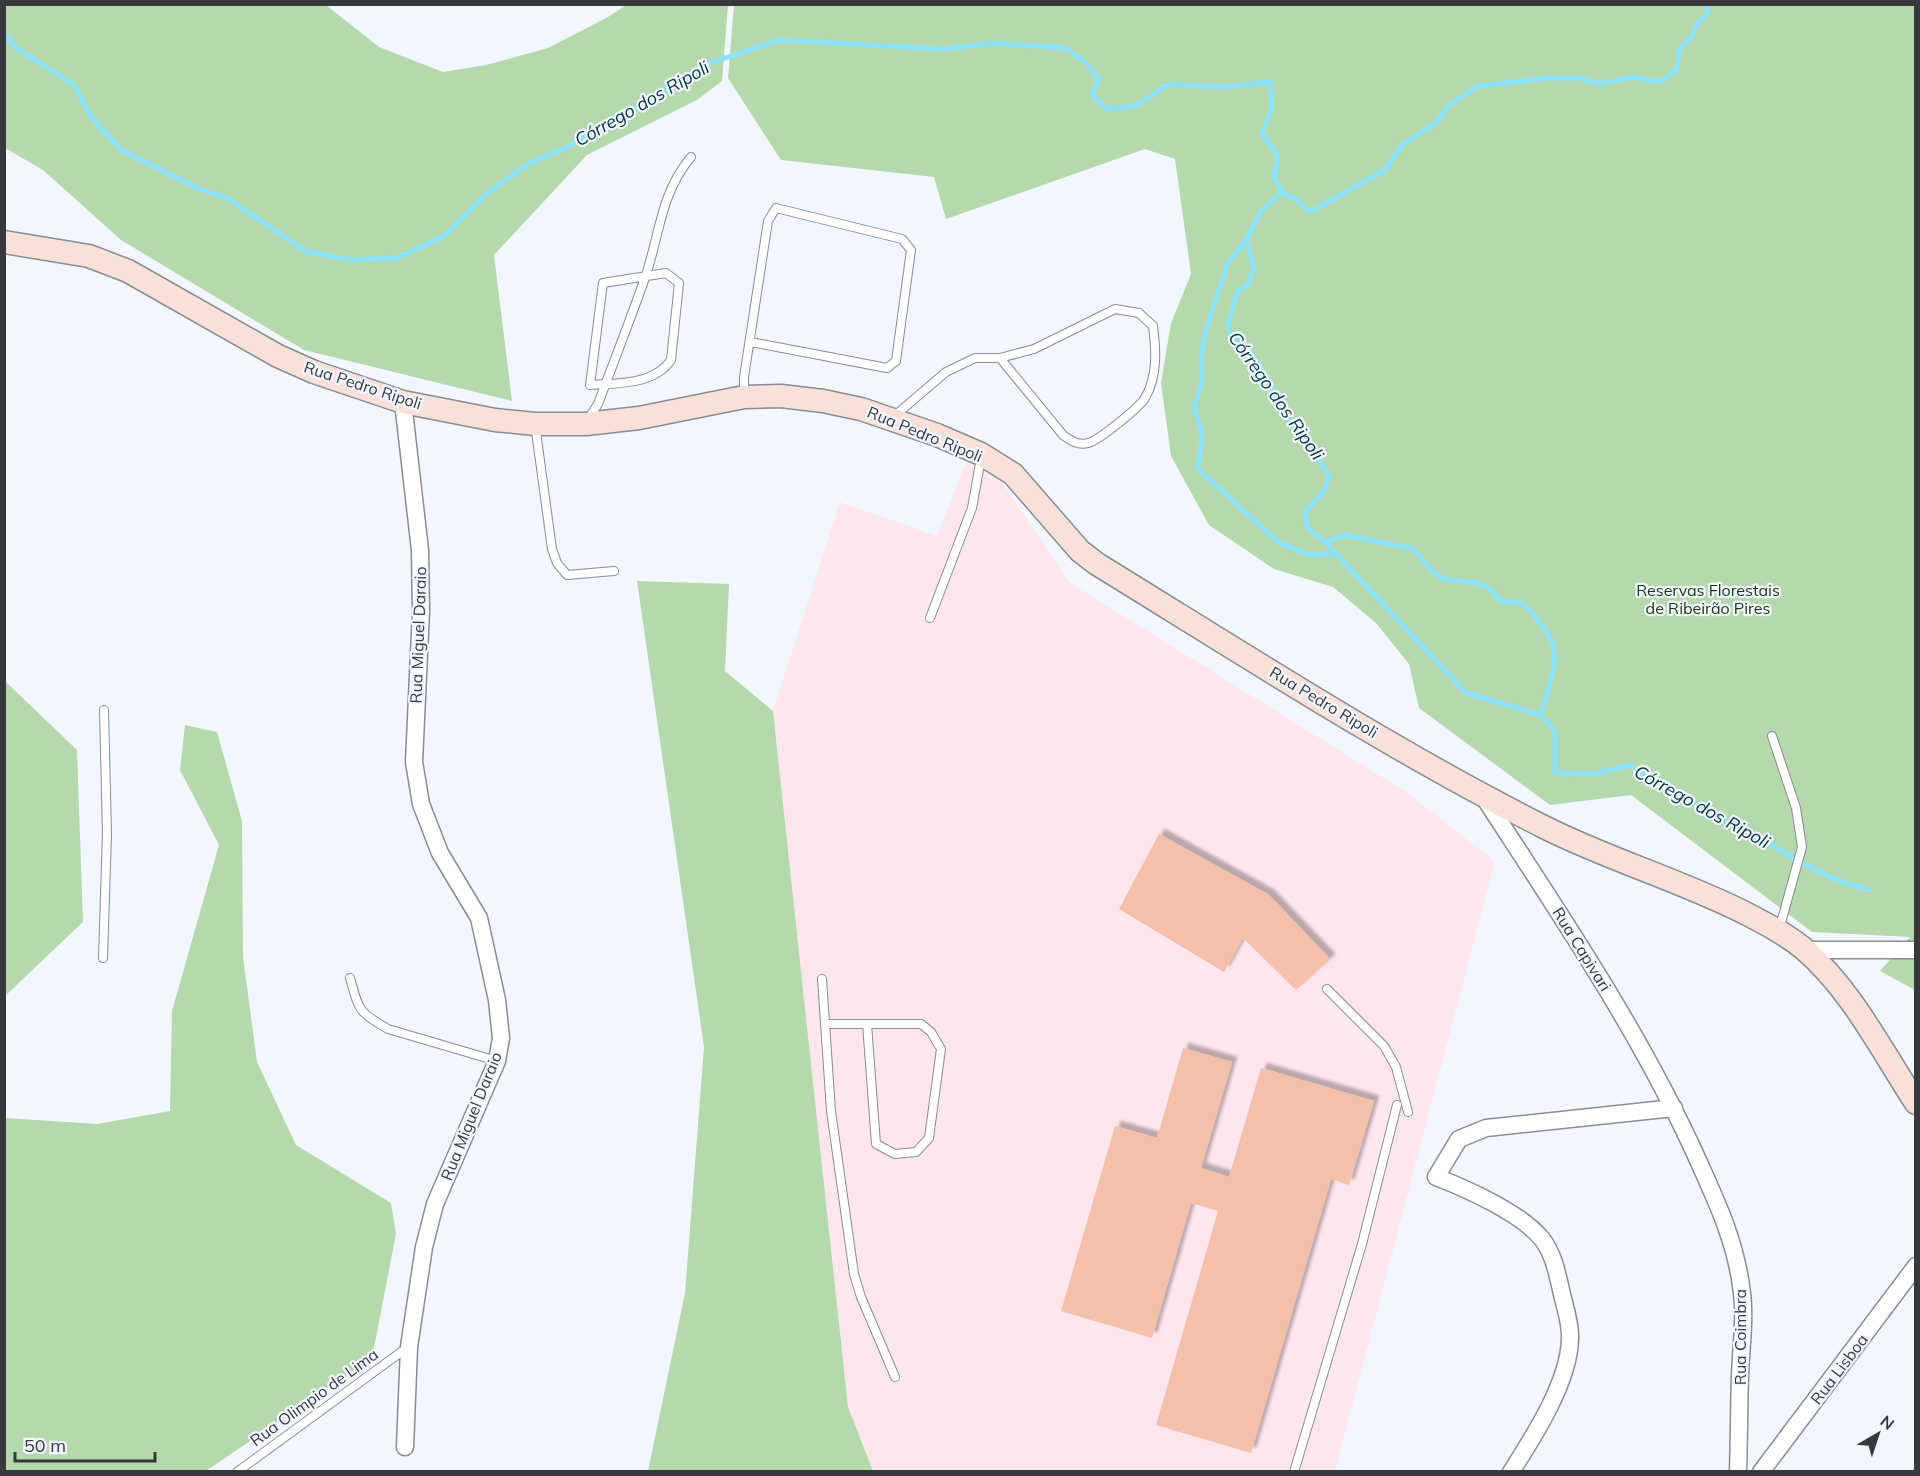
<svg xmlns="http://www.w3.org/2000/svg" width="1920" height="1476" font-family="Mulish,sans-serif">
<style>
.industrial{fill:#ffe5ec}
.green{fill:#b5d8ac}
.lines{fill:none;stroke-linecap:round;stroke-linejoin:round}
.stream{stroke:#8ce3fb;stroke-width:5}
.building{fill:#f4c0aa;filter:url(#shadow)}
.lane-casing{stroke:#878c96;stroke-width:10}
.street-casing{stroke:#878c96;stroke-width:19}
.secondary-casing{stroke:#878c96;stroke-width:25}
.lane{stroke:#fff;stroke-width:8}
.street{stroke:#fff;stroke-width:16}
.secondary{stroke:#fae1d7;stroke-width:22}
.labels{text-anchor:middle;stroke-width:4.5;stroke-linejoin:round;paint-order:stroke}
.street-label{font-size:16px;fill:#36383c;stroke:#f2f7ff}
.park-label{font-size:16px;fill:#133707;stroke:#f2f7ff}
.water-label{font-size:18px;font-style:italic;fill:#003642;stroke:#f2f7ff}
</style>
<defs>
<filter id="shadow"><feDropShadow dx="5.5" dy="-5.5" stdDeviation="1.5" flood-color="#0004"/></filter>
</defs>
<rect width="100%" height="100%" fill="#f2f7ff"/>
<path class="industrial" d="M966 462 1001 481 1069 582 1406 792 1495 861 1335 1471H873L848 1407 773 711 840 502 937 536Z"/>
<path class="green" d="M5 4 326 5 379 47 443 72 486 65 548 48 608 17 626 5H728L722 81 697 100 587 155 494 255 512 401 304 350 121 240 43 170 5 148Z
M734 5H1915V990L1880 971 1910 937 1812 932 1631 795 1550 805 1419 708 1409 664 1376 623 1333 587 1274 569 1209 525 1171 456 1161 383 1171 323 1191 274 1175 159 1145 149 946 219 934 177 781 160 728 78Z
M637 581 729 584 725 671 773 711 848 1407 873 1471H648L685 1293 704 1047Z
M5 681 77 750 83 922 5 996Z
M185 725 217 732 242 821 243 957 257 1062 296 1145 391 1203 396 1234 372 1358 206 1471H5V1118L97 1124 170 1111 172 1011 219 845 180 770Z"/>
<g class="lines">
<path class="stream" d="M4 32 16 48 74 85 91 117 121 150 197 188 227 198 305 251 350 260 397 258 444 236 487 193 528 164 569 146 710 63 779 40 944 49 994 43 1065 48 1086 63 1099 79 1092 95 1107 109 1136 106 1168 84 1223 87 1270 82 1272 108 1262 133 1278 157 1274 176 1282 192 1261 211 1246 240 1254 268 1248 284 1237 292 1228 325 1231 337C1261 353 1274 395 1291 423 1302 442 1319 455 1329 476L1324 491 1305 512 1308 529 1325 542 1466 693 1541 715 1555 732V773L1594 774 1629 765C1671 791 1713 814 1757 837 1794 857 1826 881 1868 889
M1282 192 1297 200 1310 212 1385 170 1402 145 1437 122 1448 106 1478 86 1548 78H1579L1599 84 1633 77 1659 82 1677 70 1679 50 1692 36 1696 25 1706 15 1709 4
M1246 240 1228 263 1206 329 1201 358 1202 382 1194 407 1202 434 1198 469 1278 542 1309 555 1336 554
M1325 542 1345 535 1414 549C1422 559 1433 576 1445 579 1469 584 1485 577 1500 601L1522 603C1569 651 1556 656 1541 715"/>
</g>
<path class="building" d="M1159 834 1269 895 1330 959 1296 990 1243 938 1224 972 1119 909Z
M1183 1048 1232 1062 1201 1168 1229 1177 1261 1068 1374 1101 1349 1185 1331 1179 1251 1453 1156 1425 1218 1211 1191 1203 1152 1338 1061 1311 1115 1126 1157 1138Z"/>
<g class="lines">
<g class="lane-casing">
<path id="lane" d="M666 273 679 283 671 360C654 385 618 383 590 385L603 283Z
M744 396V377L768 221 776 208 902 239 911 250 896 361 887 368 751 342
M892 418 946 372 975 358H1000L1034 349 1115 309 1139 313 1153 326C1156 349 1158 376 1145 398 1140 407 1098 441 1088 443 1078 446 1070 440 1063 435L1000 358
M587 421 598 404C614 361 631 318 646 275 660 232 661 193 691 157
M535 424 552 549 557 563 567 575 614 571
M930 618 972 508 981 458
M1772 736 1796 808 1802 847 1779 930
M103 958 107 834 104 710
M350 978C359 1010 358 1012 388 1029L497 1061
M822 979 831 1111 854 1274 861 1297 895 1377
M1327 989 1384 1046 1396 1067 1408 1112
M825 1024H921L931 1032 941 1049 929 1138 916 1152 895 1154 876 1144 867 1024
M237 1472 408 1347
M1294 1472 1362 1244 1397 1105"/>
</g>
<g class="street-casing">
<path id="street" d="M403 402 420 550 421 611 414 762 421 804 440 853 479 918 497 1000 501 1038 497 1061 435 1204 424 1247 409 1347 405 1447
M1483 796C1559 913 1639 1030 1697 1158 1716 1200 1735 1240 1741 1286 1746 1316 1741 1346 1740 1376 1739 1408 1739 1440 1738 1472
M1805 950H1916
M1511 1472C1534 1436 1569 1382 1570 1339 1571 1323 1564 1305 1561 1290 1557 1272 1553 1253 1542 1239 1521 1213 1467 1189 1436 1177L1459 1139 1486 1128 1674 1108
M1761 1472 1916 1266"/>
</g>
<g class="secondary-casing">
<path id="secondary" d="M4 242 89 256 128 271 278 356 314 372 403 402 495 420 535 424H586L639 418 744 397 781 396 823 401 861 409 937 435 981 454 1013 474 1080 551 1097 564C1245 655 1391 750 1546 828 1612 861 1683 881 1749 915 1768 925 1787 935 1804 949 1851 989 1882 1051 1916 1103"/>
</g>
<use href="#lane" class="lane"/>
<use href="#street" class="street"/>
<use href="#secondary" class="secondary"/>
</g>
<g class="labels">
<g class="street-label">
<text transform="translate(363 385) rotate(18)" y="6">Rua Pedro Ripoli</text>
<text transform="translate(925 434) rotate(22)" y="6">Rua Pedro Ripoli</text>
<text transform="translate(418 635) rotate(-88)" y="6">Rua Miguel Daraio</text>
<text transform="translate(1324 702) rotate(31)" y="6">Rua Pedro Ripoli</text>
<text transform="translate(1582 949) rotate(58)" y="6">Rua Capivari</text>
<text transform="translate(471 1116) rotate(-68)" y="6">Rua Miguel Daraio</text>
<text transform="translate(1740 1337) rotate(-90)" y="6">Rua Coimbra</text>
<text transform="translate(1839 1369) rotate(-53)" y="6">Rua Lisboa</text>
<text transform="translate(314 1397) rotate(-36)" y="6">Rua Olimpio de Lima</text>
</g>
<g class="park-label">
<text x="1708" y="596">Reservas Florestais<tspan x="1708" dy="18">de Ribeirão Pires</tspan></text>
</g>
<g class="water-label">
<text transform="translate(642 104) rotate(-30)" y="6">Córrego dos Ripoli</text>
<text transform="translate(1276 396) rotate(55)" y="6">Córrego dos Ripoli</text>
<text transform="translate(1702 807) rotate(29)" y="6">Córrego dos Ripoli</text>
</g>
</g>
<rect width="1920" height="1476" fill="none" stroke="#36383c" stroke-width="12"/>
<g transform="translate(1878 1434) rotate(39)" stroke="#f2f7ff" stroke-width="4.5" paint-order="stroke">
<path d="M0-4.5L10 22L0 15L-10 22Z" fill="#36383c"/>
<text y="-9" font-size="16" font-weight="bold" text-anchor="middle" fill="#36383c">N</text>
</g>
<path d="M15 1452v9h140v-9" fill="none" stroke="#36383c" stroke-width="3"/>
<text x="24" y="1452" font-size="18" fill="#36383c" stroke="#f2f7ff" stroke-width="4.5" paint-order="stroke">50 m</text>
</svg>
